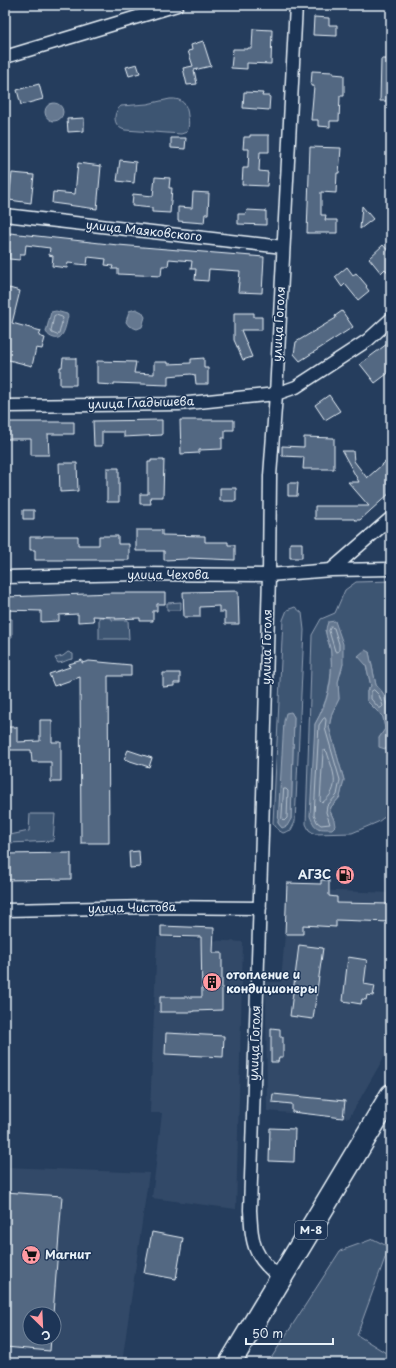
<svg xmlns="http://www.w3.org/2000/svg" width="396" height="1368" font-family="'Playpen Sans',sans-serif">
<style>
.built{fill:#334a68;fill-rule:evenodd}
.green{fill:#3e5472;stroke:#93a2b5;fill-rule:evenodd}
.water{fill:#657890;stroke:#99a8ba}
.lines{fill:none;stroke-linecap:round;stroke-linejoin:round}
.shore{stroke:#b4c1ce;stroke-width:1}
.building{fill:#536782;stroke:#e8f1f8}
.minor-casing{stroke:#e8f1f8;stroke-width:15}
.trunk-casing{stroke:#e8f1f8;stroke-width:24}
.minor{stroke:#1d3557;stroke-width:12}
.trunk{stroke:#1d3557;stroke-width:21}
.labels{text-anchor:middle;stroke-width:3;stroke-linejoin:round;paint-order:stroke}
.shield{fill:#1d3557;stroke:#abb9c8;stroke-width:1}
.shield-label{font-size:11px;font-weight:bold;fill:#e8f1f8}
.street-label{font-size:12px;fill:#e8f1f8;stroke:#1d3557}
.poi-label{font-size:12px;font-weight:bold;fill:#e8f1f8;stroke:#1d3557;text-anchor:start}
</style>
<rect width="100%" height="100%" fill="#253d5d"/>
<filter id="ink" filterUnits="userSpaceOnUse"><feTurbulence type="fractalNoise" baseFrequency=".025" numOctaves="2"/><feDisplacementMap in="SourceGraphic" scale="8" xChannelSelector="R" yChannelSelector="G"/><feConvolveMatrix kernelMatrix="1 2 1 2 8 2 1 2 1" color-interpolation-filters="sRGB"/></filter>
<g filter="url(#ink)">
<path class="built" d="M287 883 308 884V890L391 893V1045L349 1118 267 1111 266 982H281L285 934Z
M157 937 243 942 236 1209 152 1198 162 1113H150Z
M5 1167 149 1173 122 1363H5ZM30 1314H54V1338H30Z"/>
<path class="green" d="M170 99C183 98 187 105 188 116 189 122 189 127 187 132L181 134 125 130C113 127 112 113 121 106L147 104Z
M391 581V717L383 693 376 685 369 652 366 665 371 686 367 691V701L383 717 385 729 379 738 385 749 391 745V812L378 822 352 833 315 834 309 830 306 824 312 635 321 619 335 613 345 590 356 582ZM325 630 343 664 338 682 339 699 332 713 329 727 344 780 340 797 331 807 330 811 334 820 319 829 315 724C327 703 333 679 331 655 331 647 327 638 325 630Z
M181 602V610H167V603Z
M295 607 302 613 304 630 295 822 291 830 283 833 278 830 273 823 283 620 287 610ZM291 712 294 717 291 819 282 828 278 823Z
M99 617 112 618V620H128L129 639H99Z
M5 619H12V637H5Z
M68 652 73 654V659C67 659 64 663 58 663L55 658 63 656Z
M30 814H55L53 841 9 843 10 835 29 831Z
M373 1239 389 1247 357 1335 391 1356V1363H268L340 1251Z"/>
<path class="water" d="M45 112a9 9 0 1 1 18 0a9 9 0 1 1-18 0Z
M136 309 142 312 145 317 142 327 137 329 129 326 126 322 129 311Z
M56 311 67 314 68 316C66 324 64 341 54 338 50 337 48 335 46 332L51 312Z
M335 621 343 644V664L338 682 339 699 332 713 329 727 344 780 340 797 331 807 330 811 334 820 335 826 332 829C318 829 315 830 310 816L315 724C328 702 333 680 331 655 331 641 322 637 328 622Z
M365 650 369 652 376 685 383 693 391 717V745L385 749 379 747V738L385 729 383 717 367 701V691L371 686 366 665 358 656Z
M291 712 294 717 291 819 287 826 282 828 278 823 284 721 286 713Z"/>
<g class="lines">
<path class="shore" d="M56 315 62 317 63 318 59 334 57 335 52 333 51 331 54 316Z
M331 627 334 628 339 644V651L337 652 335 651 329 631Z
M374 690 379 695 383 706 381 708H379L371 699V692Z
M325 718 326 720 325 728 340 780 337 795 327 806 326 812 330 824 321 825 317 822 314 815 319 725 323 719Z
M325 750 327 752C333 772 342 788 322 803L320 801 323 752Z
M284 789H286L288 791 287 818 284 821 282 819Z"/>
</g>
<path class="building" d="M314 17 329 18V25H337V36L313 35Z
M253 29 272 30 271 64 247 63V69L231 68 233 49H248V48H252Z
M203 41 211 66 194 70 197 84 187 85 183 68 193 66 188 51 192 50 191 45Z
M381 59H391V101H380Z
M137 64 140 73 129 76 126 67Z
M312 71 333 72V74L344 75V96H340L339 121H330V127L318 126V120H311L314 86H311Z
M39 84 43 99 21 105 17 90Z
M244 92 263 93 262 96H270L269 110 243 108Z
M84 118V131L68 132 67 119Z
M250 135H269V152H260L259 171 268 172 267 186 242 185 243 168H248L249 149H243L244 137H250Z
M171 138H186L185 149 171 148Z
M310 147 341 148 339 173H337L336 193 321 192V215H326L325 220H337V233H307Z
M120 160 136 162 134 183 117 181Z
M78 163 101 166 97 209 52 203 53 192 75 194Z
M12 173 34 175 31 203 9 200Z
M155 177 170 178 169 188H172L170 213 152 212V208L132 206 133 194 153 196Z
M193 192 209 193 208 214H205L204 223 178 221V207L192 208Z
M362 206 373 219 360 229Z
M247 210 266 211V225L238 224V214H246Z
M10 233 118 245 264 257 262 293 238 292 240 271 209 269 208 281 195 280 196 269H191L192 261 169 259 168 266H162L161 276 118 274V269H112L113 266 105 265 106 259 88 257 87 265 68 263 67 268 52 266 53 256 49 255 50 248 26 245 25 254H20V260L9 259 10 250H8Z
M383 245 391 254V276L385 269 381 273 369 258Z
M347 267 353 275 356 273 367 286 366 287 369 291 358 300 345 284 342 287 335 277Z
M9 288 20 291 12 323 41 331 39 336 45 338 42 349 36 348 32 366 5 359 6 338 5 337V304Z
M342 311 353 327 300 361 294 354 296 342 336 318 335 316Z
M234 313H254V317H262V330H241L252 357 243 360 234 340Z
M391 341V371L375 383 360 364Z
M63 358H76V385H60V367H62Z
M204 358V368H208V384H196L195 375 191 374 168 376V385L114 383V385L97 384V361L136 362 134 373 154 374V362H168V364L191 363V359Z
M329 395 340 411 325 420 315 405Z
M162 420V435L124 437V432H102V446H94L93 421Z
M180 420H234V430H225V438H222V449L199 450V453L181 454Z
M5 422H74V434H48L49 455H31V439H5Z
M304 437 334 438V469H303L304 457 282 456V446L304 447Z
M342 451H353L354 461 367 478 391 457V492L360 520H355L354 519H315V506H369L348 482H359Z
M151 460H164L163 497H150L151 504H140V494H148V462H151Z
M59 463H77L78 491 60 492Z
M107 468H119V502H107Z
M288 483H298L297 496H288Z
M220 488H236V501H220Z
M23 510H34V519H23Z
M136 530H162V535L205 536V542H228V545H235V560L188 558V559L164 560V551H136Z
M43 536H78V545H99V536H118V544H129V560H35V550H30V537H43Z
M290 543H302V558H290Z
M238 591 239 624H225V612H219V606L200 607V617H184L183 592Z
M112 593H165V604H157V611H153V621H140V618L115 619V617L93 616 94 621 78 622V614L59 615V621L41 622V611L5 610V597Z
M82 660V663L89 661 131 665V676H108L109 843H81L80 677 54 686 49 674 70 667 69 664Z
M163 673H180V683H174V686L163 687Z
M40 720H52V742H61V782H51V762H32L31 750H6V727H17V742L40 741Z
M128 750 152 758 149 767 124 759Z
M139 851 140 867 130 868 129 852Z
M71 853V879L5 880V854Z
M321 880H329V896L337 897V903L391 904V922L336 920V927L303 925V934H285L287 883 321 884Z
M161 926 214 928 213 953H222V1010L193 1011V1012H160V997H202L201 937 161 936Z
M299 945 323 948 313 1019 290 1016Z
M348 957 367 960 364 984 375 986 373 996 367 995 366 1000 362 999 361 1004 343 1001Z
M271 1028 280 1029V1037H283V1057H279L278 1062H271Z
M166 1033 224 1036 223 1057 165 1054Z
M273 1094 345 1101 343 1118 292 1112V1104L272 1102Z
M270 1128 295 1129 294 1162 269 1161Z
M5 1192 62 1196 53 1314H30V1338H51L50 1351 5 1347Z
M152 1232 183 1238 176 1279 144 1273Z"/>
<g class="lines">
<g class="minor-casing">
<path id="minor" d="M5 57 177 5
M5 215 283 247
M5 406 179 404 276 394 296 387 368 340 391 319
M331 570 391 569
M5 577 139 574 269 575 331 570 391 518
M5 910 151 907 260 908
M282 1279C253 1257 252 1245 250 1210L262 834 269 575 270 476 276 394 296 5"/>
</g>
<g class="trunk-casing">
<path id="trunk" d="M230 1363 391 1095"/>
</g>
<use href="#minor" class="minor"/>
<use href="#trunk" class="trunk"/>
</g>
</g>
<defs>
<g id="fuel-disc" transform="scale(1)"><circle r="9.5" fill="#ff9aa2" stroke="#1d3557"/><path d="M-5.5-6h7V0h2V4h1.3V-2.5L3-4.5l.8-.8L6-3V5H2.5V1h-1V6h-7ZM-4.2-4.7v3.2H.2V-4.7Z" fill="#111"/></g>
<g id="building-disc" transform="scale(1)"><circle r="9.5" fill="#ff9aa2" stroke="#1d3557"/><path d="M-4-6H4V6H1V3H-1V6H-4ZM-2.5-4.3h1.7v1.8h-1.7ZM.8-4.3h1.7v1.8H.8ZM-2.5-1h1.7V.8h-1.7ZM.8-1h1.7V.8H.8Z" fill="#111"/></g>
<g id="supermarket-disc" transform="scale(1)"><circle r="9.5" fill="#ff9aa2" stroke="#1d3557"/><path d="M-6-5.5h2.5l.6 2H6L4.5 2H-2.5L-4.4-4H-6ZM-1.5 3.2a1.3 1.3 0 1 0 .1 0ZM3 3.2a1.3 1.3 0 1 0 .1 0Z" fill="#111"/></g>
</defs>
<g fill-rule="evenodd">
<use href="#fuel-disc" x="345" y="875"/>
<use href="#building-disc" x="212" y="982"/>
<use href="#supermarket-disc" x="31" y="1255"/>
</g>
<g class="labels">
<rect class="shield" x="295" y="1221" width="32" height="18" rx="3"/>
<g class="shield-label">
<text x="311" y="1234">М-8</text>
</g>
<g class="street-label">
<text transform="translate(144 231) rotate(6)" y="4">улица Маяковского</text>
<text transform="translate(279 324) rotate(-87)" y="4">улица Гоголя</text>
<text transform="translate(141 403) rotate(-2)" y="4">улица Гладышева</text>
<text x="168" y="579">улица Чехова</text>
<text transform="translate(267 647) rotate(-89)" y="4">улица Гоголя</text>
<text transform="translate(132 908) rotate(-1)" y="4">улица Чистова</text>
<text transform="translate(255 1043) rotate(-88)" y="4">улица Гоголя</text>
</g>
<g class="poi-label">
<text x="331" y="879" text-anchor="end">АГЗС</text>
<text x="226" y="979">отопление и<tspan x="226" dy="14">кондиционеры</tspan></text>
<text x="45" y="1259">Магнит</text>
</g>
</g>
<rect width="396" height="1368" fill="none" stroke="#1d3557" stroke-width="20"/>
<rect x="10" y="10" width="376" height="1348" fill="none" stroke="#e8f1f8" stroke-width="1.5" filter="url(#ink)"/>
<g transform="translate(42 1326) rotate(156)"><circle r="19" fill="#1d3557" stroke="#6e8097"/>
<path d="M0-3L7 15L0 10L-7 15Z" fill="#ff9aa2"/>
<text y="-6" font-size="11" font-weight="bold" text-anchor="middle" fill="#e8f1f8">С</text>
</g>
<path d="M246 1338v6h87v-6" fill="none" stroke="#e8f1f8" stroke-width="2"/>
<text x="252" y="1338" font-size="12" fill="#e8f1f8" stroke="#1d3557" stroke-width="3" paint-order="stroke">50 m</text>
</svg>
